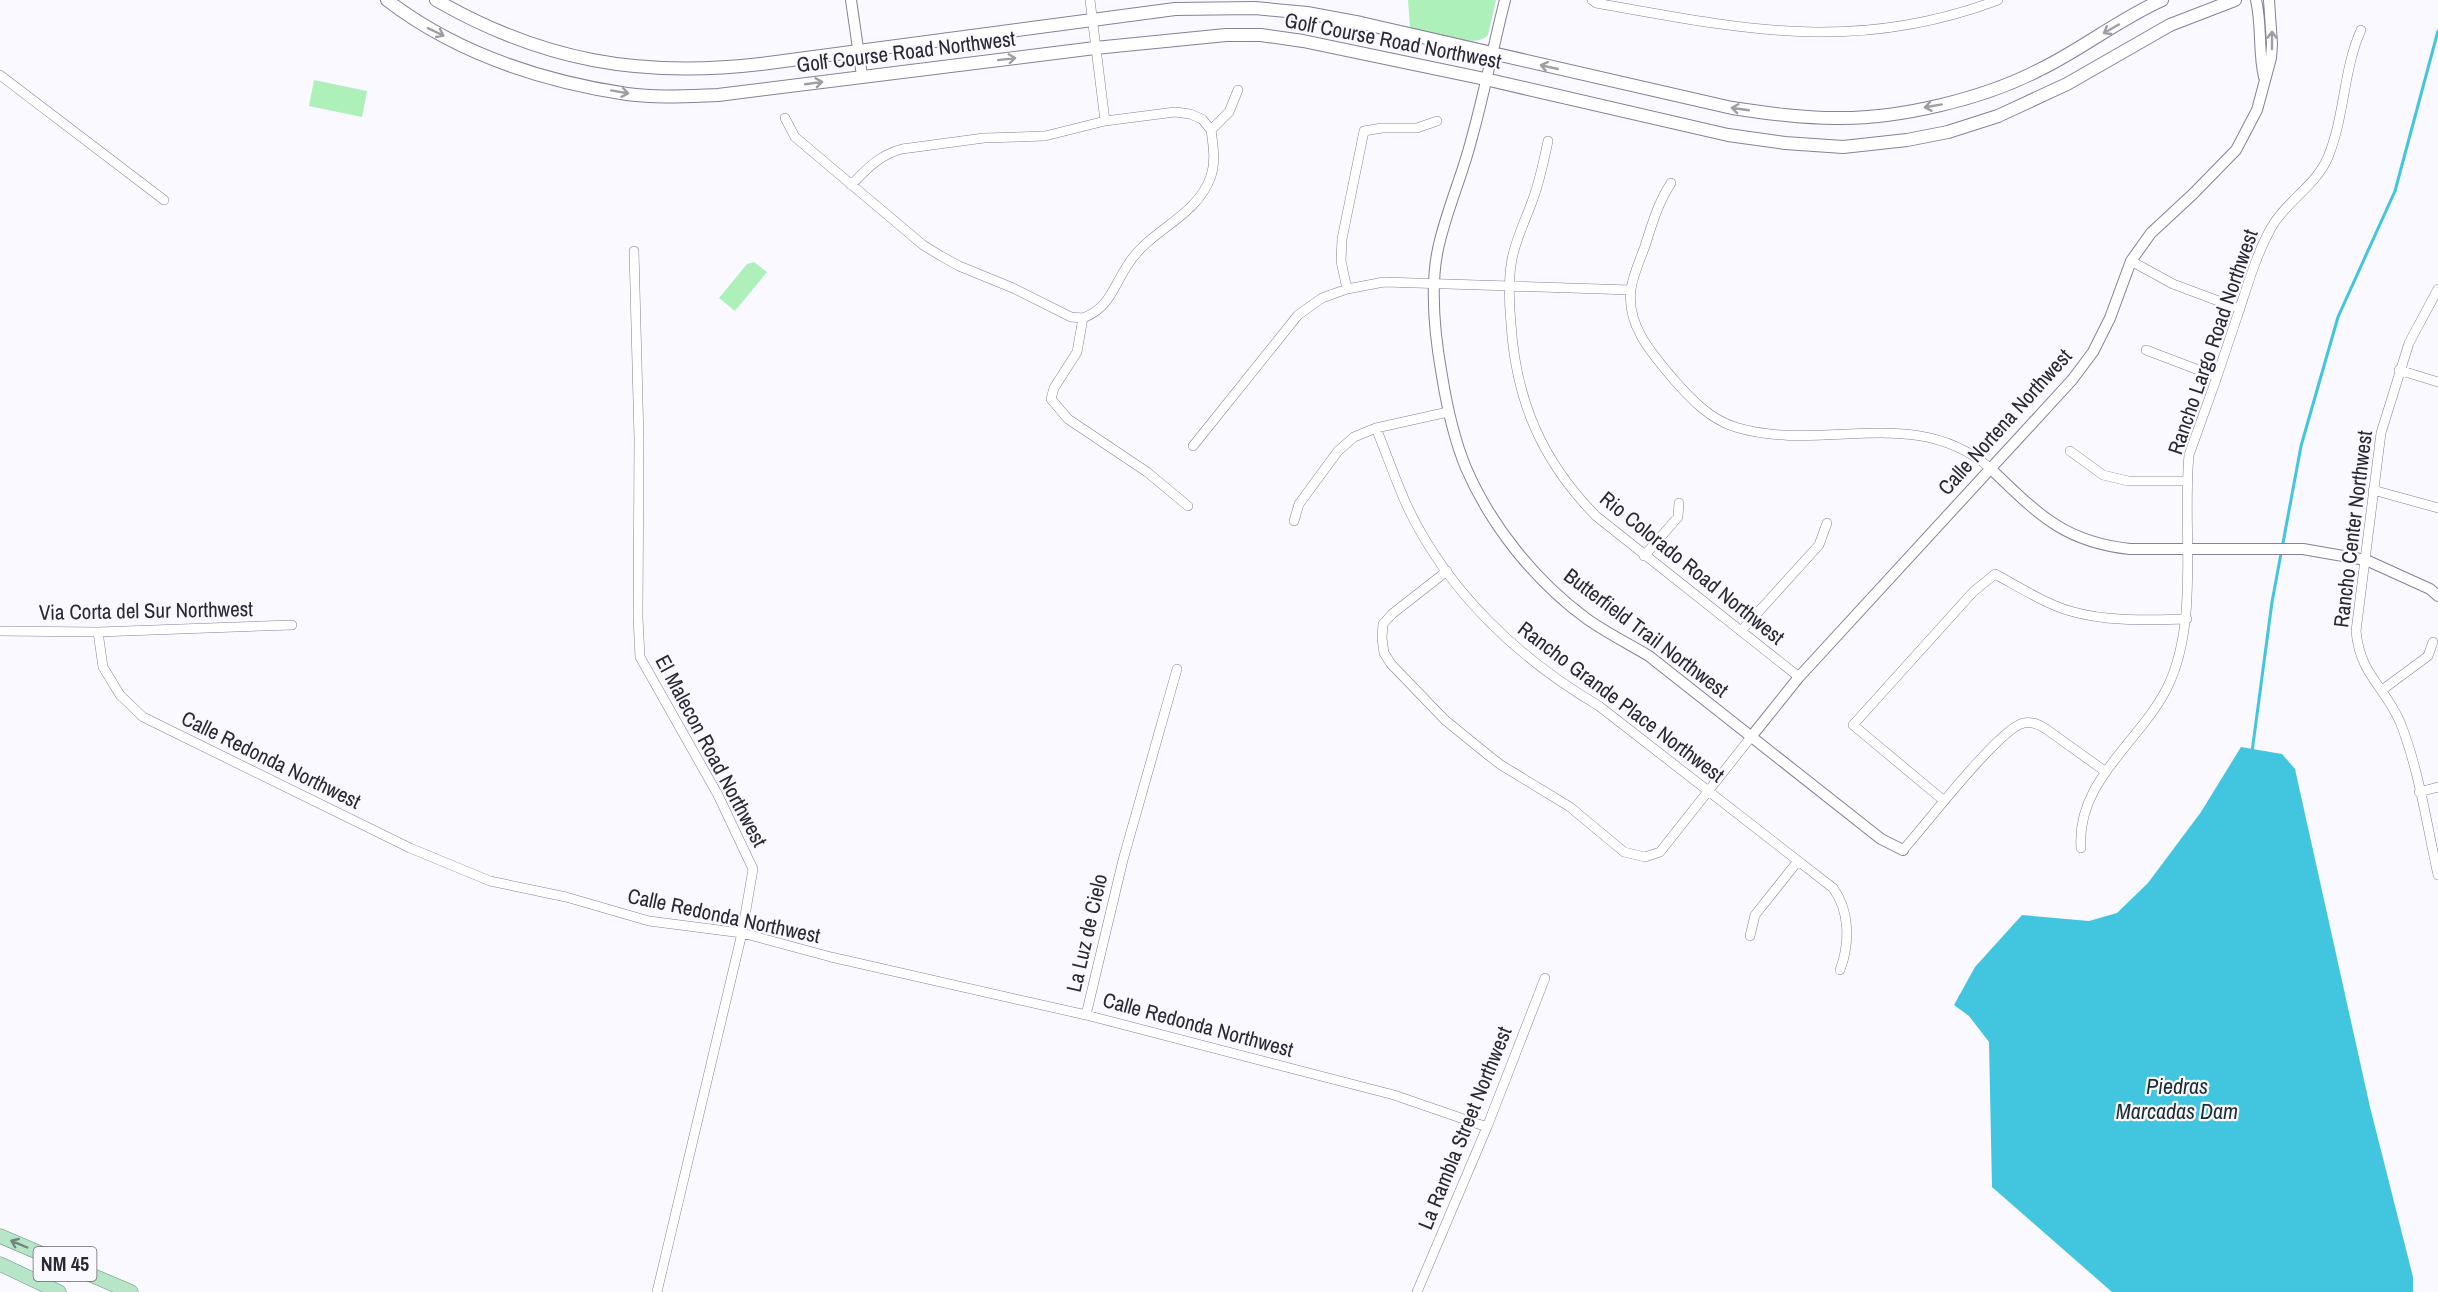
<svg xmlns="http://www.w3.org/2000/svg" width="2438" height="1292" font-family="'Archivo Narrow',sans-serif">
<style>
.green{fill:#adf0ba}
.water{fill:#42c5df}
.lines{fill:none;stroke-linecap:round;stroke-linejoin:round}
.stream{stroke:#42c5df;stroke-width:3}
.minor-casing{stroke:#887f9b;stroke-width:10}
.tertiary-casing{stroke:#887f9b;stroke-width:12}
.secondary-casing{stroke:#887f9b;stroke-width:14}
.primary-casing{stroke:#66977b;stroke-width:15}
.minor{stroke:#fff;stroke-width:9}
.tertiary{stroke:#fff;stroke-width:10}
.secondary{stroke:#fff;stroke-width:12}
.primary{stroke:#b6e5c7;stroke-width:14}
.oneway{stroke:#a09ea3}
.oneway2{stroke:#70867d}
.labels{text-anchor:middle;stroke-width:4.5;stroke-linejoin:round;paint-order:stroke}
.shield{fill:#faf9ff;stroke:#696670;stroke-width:1.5}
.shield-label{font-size:20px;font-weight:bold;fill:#2b2733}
.street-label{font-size:21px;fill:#2b2733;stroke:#faf9ff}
.water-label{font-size:22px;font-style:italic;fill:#1a2f34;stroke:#faf9ff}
</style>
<rect width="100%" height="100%" fill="#faf9ff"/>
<path class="green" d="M1408 0H1496L1488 35C1475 50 1428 32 1410 28Z
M314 80 367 91 362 117 309 106Z
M754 262 767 272 735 311 719 298 747 264Z"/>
<path class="water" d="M2241 747 2282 754 2295 769 2370 1107 2413 1277V1292H2112L1992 1187 1989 1042 1969 1016 1954 1005 1975 967 2022 915 2089 921 2117 913 2148 883 2201 812Z"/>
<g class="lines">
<path class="stream" d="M2252 752 2272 602 2301 446 2338 317 2395 191 2438 31"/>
<g class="minor-casing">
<path id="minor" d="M1090 0 1105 121
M1592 0 1596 3C1741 29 1855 54 1998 0
M0 75 164 200
M785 118 795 137 923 245 941 256 959 266 1013 288 1071 317 1083 318
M1548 141C1544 160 1540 180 1533 199 1526 219 1516 238 1512 259 1508 280 1509 303 1511 324 1516 401 1542 461 1596 516L1799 677
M1671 183C1658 203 1652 224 1645 246 1640 260 1633 275 1631 289 1626 326 1653 355 1675 381 1692 400 1710 419 1735 427 1823 454 1914 403 1990 468
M851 185C867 169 879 155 902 149L984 138 1045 136 1105 121 1175 112 1190 114 1202 119 1211 130
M634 251 639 439 638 618 640 657 718 795 753 869 742 933 657 1292
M2131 261 2173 284 2240 309
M1347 289 1341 261 1342 239 1364 131 1382 128H1417L1437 121
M2438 289 2409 343 2381 433 2356 631C2360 675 2384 685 2400 722 2419 769 2427 826 2438 875
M2146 350 2217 377
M2399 370 2438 382
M1376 428C1387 455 1396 482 1408 508 1449 593 1519 659 1599 706L1833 888C1850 911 1850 943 1840 970
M1193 446 1298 315 1322 298 1347 289 1384 282 1631 290
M2070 451 2103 475 2128 481H2187
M2373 490 2438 508
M1188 506 1147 472 1068 419 1051 399 1054 388 1077 352 1083 318C1111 307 1113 286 1129 263 1151 229 1197 217 1211 176 1216 161 1213 145 1211 130L1229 112 1238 90
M1294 521 1299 504 1338 451 1354 437 1376 428 1448 412
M1644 556 1678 517 1679 503
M1447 571 1392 614 1383 624 1382 638 1384 653 1391 664 1445 720 1488 755 1501 765 1570 807 1624 852 1645 857 1660 852 1751 737
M0 631 98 632 292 625
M1741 631 1819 545 1827 523
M98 632 103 667 120 695 143 717 410 848 490 881 566 897 649 921 742 933 831 957 1086 1015 1394 1095 1487 1127
M2382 690 2428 656 2433 642
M2419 792 2438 787
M1943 800 1853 725 1973 592 1995 574C2019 587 2044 603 2070 611 2108 622 2147 620 2187 619
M2081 848C2076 781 2140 742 2167 688 2200 622 2182 528 2189 455 2206 409 2222 363 2237 317 2247 287 2256 255 2271 228 2286 201 2316 186 2328 157 2345 116 2343 70 2361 30
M1903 850C1924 827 2000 727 2024 723 2033 721 2040 725 2046 729L2106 772
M1750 936 1755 915 1798 861
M1086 1015 1123 860 1177 669
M1417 1292 1487 1127 1545 978"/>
</g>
<g class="tertiary-casing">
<path id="tertiary" d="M851 0 862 76
M1505 0C1493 47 1484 95 1471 141 1462 177 1443 219 1437 254 1430 293 1435 337 1442 376 1447 407 1454 439 1466 468 1491 526 1536 582 1587 619 1607 633 1629 644 1649 656L1881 839 1903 850
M2256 0C2262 25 2258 52 2264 77
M1990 468C2037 513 2063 542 2130 549H2303L2366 560 2430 589 2438 596
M1751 737 1799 677 2072 380 2093 352 2110 318 2131 261 2151 233 2193 194 2236 150 2257 110 2271 58 2272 44 2269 0"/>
</g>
<g class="secondary-casing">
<path id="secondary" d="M387 0C456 53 541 81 627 94 657 98 688 96 718 95L1095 48 1226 35H1261L1303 41 1485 79 1728 135 1785 143 1843 147 1907 140 1948 132 1998 116 2067 84 2170 25 2235 0
M436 0C542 61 640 78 761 64L1175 9 1255 8 1307 13 1361 23 1732 108C1766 113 1801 118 1836 118 1899 119 1983 99 2039 70 2081 50 2119 19 2162 0"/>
</g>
<g class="primary-casing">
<path id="primary" d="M0 1236 131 1292
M0 1264 59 1292"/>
</g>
<use href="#minor" class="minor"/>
<use href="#tertiary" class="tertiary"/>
<use href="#secondary" class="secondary"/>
<use href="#primary" class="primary"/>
</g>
<defs><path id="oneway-shaft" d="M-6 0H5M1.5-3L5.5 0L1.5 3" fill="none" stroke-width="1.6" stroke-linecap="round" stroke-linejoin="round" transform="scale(1.5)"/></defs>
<g class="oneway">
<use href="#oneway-shaft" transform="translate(2111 29) rotate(150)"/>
<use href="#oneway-shaft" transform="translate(436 32) rotate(26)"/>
<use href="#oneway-shaft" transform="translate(2272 40) rotate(-90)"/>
<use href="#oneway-shaft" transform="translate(1007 59) rotate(-7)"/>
<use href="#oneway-shaft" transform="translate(1549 67) rotate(-167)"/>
<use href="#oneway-shaft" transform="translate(814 83) rotate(-8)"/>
<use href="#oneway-shaft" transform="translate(620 92) rotate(10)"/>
<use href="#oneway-shaft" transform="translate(1933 106) rotate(170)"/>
<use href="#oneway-shaft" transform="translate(1740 109) rotate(-172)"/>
</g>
<use class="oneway2" href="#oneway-shaft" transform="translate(19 1244) rotate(-157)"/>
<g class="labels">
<rect class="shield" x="33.5" y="1247" width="63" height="34" rx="4.5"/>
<g class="shield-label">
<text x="65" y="1271">NM 45</text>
</g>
<g class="street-label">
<text transform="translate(1393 41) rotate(11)" y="7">Golf Course Road Northwest</text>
<text transform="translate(906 52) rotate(-7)" y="7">Golf Course Road Northwest</text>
<text transform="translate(2213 342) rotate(-71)" y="7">Rancho Largo Road Northwest</text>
<text transform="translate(2005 422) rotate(-48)" y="7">Calle Nortena Northwest</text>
<text transform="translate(2353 529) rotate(-83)" y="7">Rancho Center Northwest</text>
<text transform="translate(1692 568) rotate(39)" y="7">Rio Colorado Road Northwest</text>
<text transform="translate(146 611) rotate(-1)" y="7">Via Corta del Sur Northwest</text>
<text transform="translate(1646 633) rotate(37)" y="7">Butterfield Trail Northwest</text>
<text transform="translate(1621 702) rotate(37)" y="7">Rancho Grande Place Northwest</text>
<text transform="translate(711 751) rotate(62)" y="7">El Malecon Road Northwest</text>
<text transform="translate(271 760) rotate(26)" y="7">Calle Redonda Northwest</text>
<text transform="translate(724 916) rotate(12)" y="7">Calle Redonda Northwest</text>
<text transform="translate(1087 933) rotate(-77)" y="7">La Luz de Cielo</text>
<text transform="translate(1198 1025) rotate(15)" y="7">Calle Redonda Northwest</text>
<text transform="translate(1465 1128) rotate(-68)" y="7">La Rambla Street Northwest</text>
</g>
<g class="water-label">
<text x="2177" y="1094">Piedras<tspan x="2177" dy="25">Marcadas Dam</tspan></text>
</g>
</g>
</svg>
